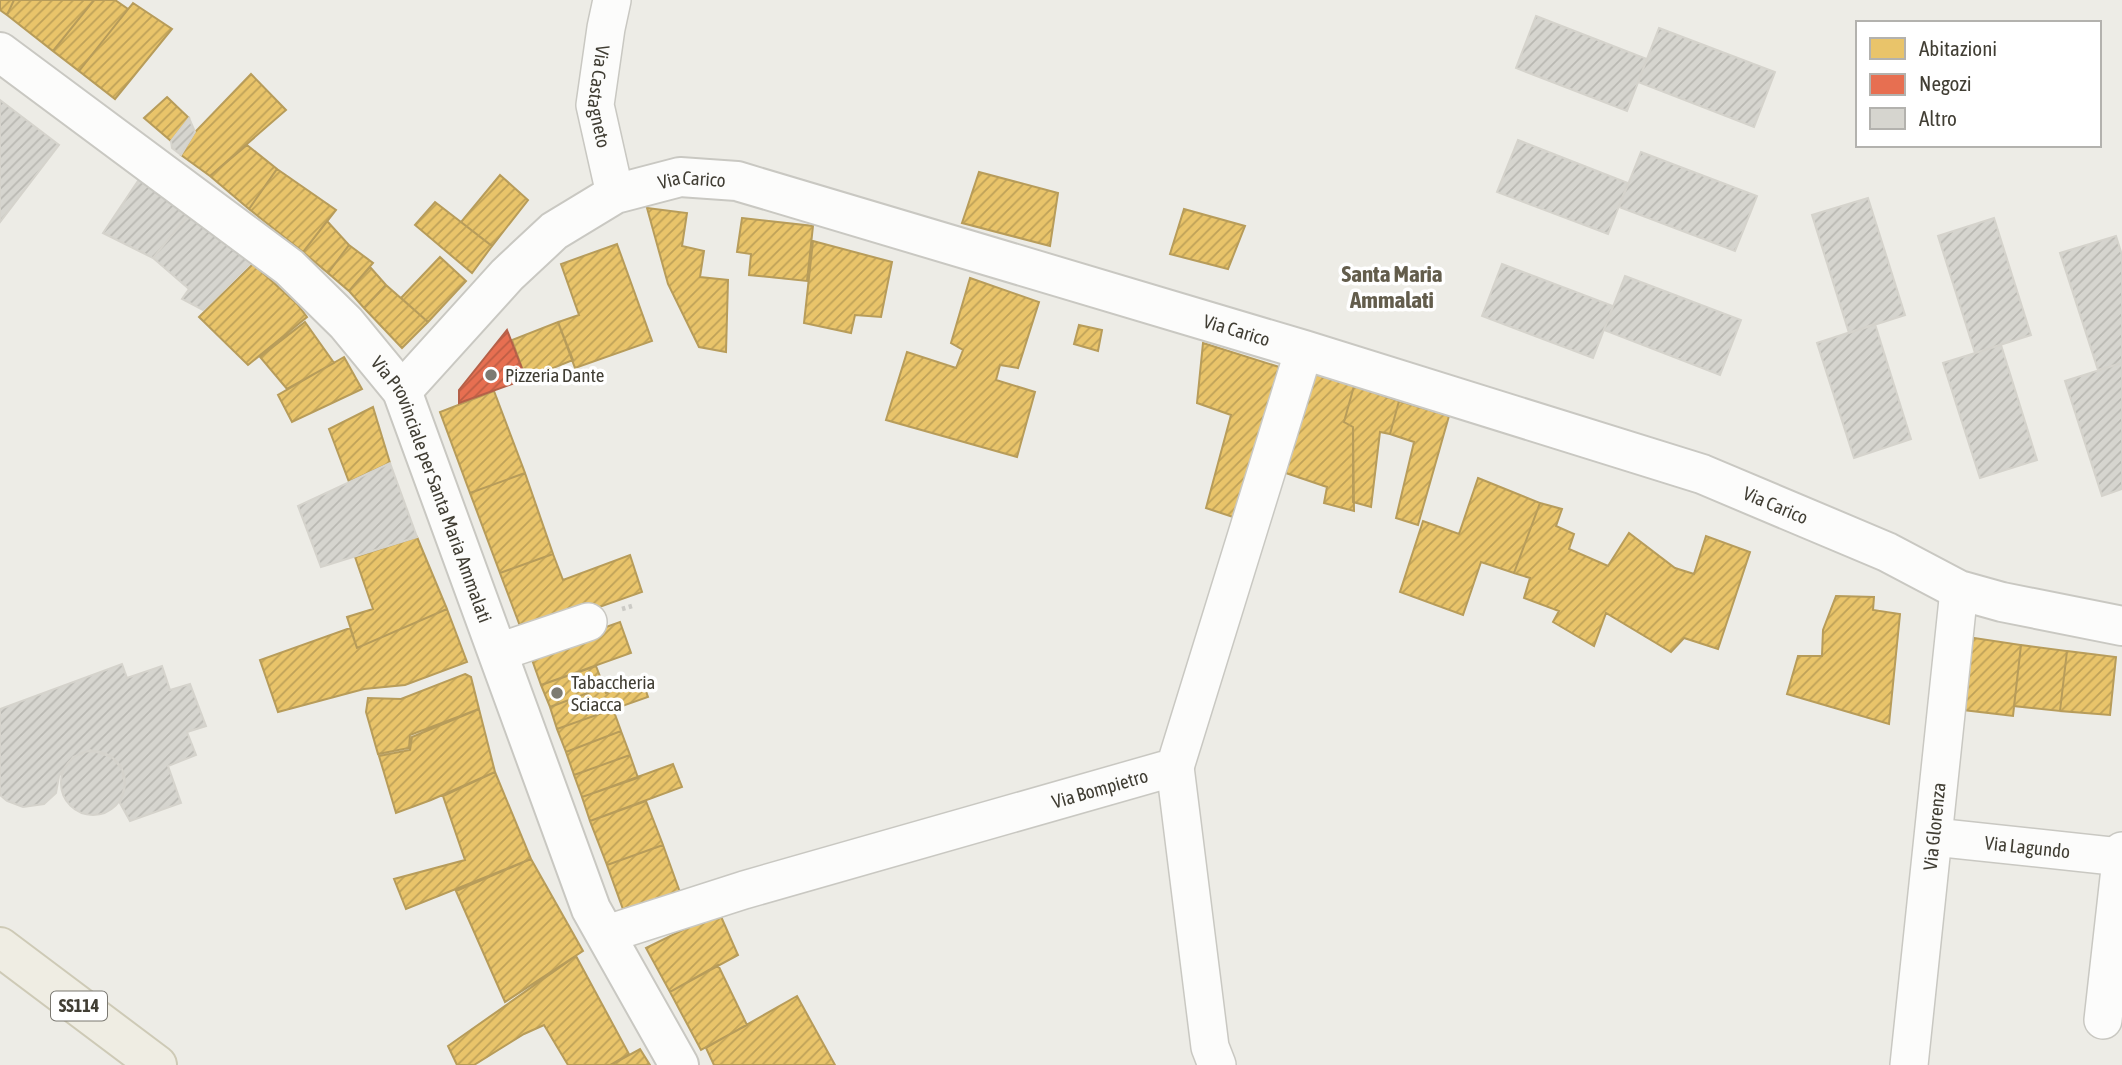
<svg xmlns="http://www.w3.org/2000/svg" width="2122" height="1065" font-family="'Asap Condensed',sans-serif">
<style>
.homes{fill:url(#homes-hatch);stroke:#b79c5a;stroke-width:2}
.shops{fill:url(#shops-hatch);stroke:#b56048;stroke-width:2}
.building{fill:url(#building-hatch);stroke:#d5d3cc;stroke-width:2}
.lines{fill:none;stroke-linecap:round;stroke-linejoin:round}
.minor-casing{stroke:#c9c8c2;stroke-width:40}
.tertiary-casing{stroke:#c9c8c2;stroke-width:42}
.primary-casing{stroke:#cecab6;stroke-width:42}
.path{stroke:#cccbc6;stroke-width:4.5;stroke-dasharray:3.5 3.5;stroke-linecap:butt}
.minor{stroke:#fcfcfb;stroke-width:37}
.tertiary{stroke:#fcfcfb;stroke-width:38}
.primary{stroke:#efede3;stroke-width:38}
.poi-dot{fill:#7d7b72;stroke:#fff;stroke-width:2.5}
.labels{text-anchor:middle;stroke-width:7;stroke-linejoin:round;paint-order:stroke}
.shield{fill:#fff;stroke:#7a7871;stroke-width:2}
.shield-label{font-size:18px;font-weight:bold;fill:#413e34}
.street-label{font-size:19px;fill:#413e34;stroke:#fff}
.poi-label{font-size:19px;fill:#413e34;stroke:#fff;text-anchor:start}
.quarter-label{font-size:23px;font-weight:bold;fill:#635d4c;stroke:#fff}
</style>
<defs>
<pattern id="homes-hatch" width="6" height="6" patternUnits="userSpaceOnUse" patternTransform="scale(1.75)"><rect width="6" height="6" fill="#e9c46a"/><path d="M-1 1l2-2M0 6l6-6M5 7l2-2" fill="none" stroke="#bea158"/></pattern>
<pattern id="shops-hatch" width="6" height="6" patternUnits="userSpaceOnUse" patternTransform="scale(1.75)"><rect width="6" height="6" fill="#e76f51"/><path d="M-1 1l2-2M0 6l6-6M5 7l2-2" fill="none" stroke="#bd5d44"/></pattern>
<pattern id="building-hatch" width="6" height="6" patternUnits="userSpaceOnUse" patternTransform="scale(1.75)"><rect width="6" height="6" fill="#d6d5cf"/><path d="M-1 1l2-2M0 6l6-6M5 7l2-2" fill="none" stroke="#b9b8b2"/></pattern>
</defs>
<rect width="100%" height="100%" fill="#edece6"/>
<path class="homes" d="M0 0H14L7 15 0 10Z
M14 0H94L53 51 7 15Z
M94 0H115L128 9 79 71 53 51Z
M133 3 172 29 115 99 79 71Z
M251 74 286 110 210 176 181 155 195 132Z
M167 97 189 118 171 141 144 118Z
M247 145 277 169 249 209 210 176Z
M277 169 336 210 303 252 249 209Z
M979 172 1058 193 1050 246 962 223Z
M500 175 528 200 492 246 461 222Z
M435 202 492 246 472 273 415 225Z
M647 208 687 213 682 246 704 251 700 277 728 280 726 352 699 347 668 284Z
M1184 209 1245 226 1228 269 1170 254Z
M742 218 813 226 807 281 749 275 751 254 737 252Z
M327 221 349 245 328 273 303 252Z
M813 241 892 262 881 317 855 315 851 333 804 323Z
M617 244 652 341 575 368 558 322 579 315 561 264Z
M349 245 373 263 349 291 328 273Z
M440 257 466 281 428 322 401 298Z
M253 264 297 304 307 317 248 365 199 317Z
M370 267 386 285 364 308 349 291Z
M970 278 1039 302 1018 368 1000 365 996 380 1035 392 1017 457 886 420 907 352 956 368 963 350 951 343Z
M386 285 428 322 402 348 364 308Z
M305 322 334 363 287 389 260 357Z
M558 322 573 360 526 379 512 340Z
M1079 325 1102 330 1098 351 1074 344Z
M1203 343 1279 367 1236 518 1206 508 1231 415 1197 403Z
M344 357 362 389 292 422 278 395Z
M1314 374 1354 386 1344 422 1353 427 1354 511 1324 503 1327 487 1283 472Z
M1354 386 1399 401 1390 434 1380 432 1371 507 1353 502V427L1344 422Z
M494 391 525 473 470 493 440 412Z
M1399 401 1449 416 1418 525 1396 518 1414 442 1390 434Z
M373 407 390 463 349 482 329 429Z
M525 473 553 554 500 573 470 493Z
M1478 478 1540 503 1514 573 1481 562 1463 615 1400 592 1423 521 1459 534Z
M1540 503 1562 509 1556 526 1574 534 1569 549 1608 566 1629 533 1675 568 1694 574 1706 536 1750 552 1718 649 1684 638 1671 652 1606 613 1594 646 1553 622 1559 611 1524 598 1530 578 1514 573Z
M417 537 447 609 357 648 347 617 373 609 355 557Z
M553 554 563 580 630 555 642 592 523 634 500 573Z
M1836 596 1874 597 1873 610 1900 614 1889 724 1787 694 1798 656H1822L1823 630Z
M447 609 467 662 405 685 364 689 278 712 260 660 350 628 357 648Z
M620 622 631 653 541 685 530 654Z
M1961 636 2021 645 2013 716 1955 709Z
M2021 645 2067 651 2060 711 2014 706Z
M2067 651 2116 657 2110 715 2060 711Z
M596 666 604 687 550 707 541 685Z
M465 674 471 677 479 709 410 735 409 748 378 754 366 712 368 698 401 699Z
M642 680 648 697 557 729 550 707 604 687 606 693Z
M479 709 495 772 431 800 396 813 379 756 410 750 412 737Z
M613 709 621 731 566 752 557 729Z
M621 731 630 755 574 775 566 752Z
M630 755 638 778 582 797 574 775Z
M673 764 682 787 590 821 582 797Z
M495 772 531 859 406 909 394 879 465 860 443 796Z
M646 801 663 845 607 865 590 821Z
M663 845 681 895 624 912 607 865Z
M531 859 583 951 505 1002 456 891Z
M719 912 738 955 670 992 646 948Z
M576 956 629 1054 610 1065H568L544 1025 524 1034 474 1065H457L448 1046Z
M718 965 747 1025 701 1050 670 992Z
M797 996 835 1065H714L706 1048Z
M640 1049 650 1065H611Z"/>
<path class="shops" d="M507 330 526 379 459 403V390Z"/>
<path class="building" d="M1536 16 1647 59 1627 111 1516 68Z
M1659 28 1775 72 1754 127 1638 82Z
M0 100 59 145 0 222Z
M189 118 195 132 181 155 172 148 171 141Z
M1518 140 1628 183 1608 234 1497 192Z
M1641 152 1757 196 1735 251 1619 207Z
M140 178 190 213 153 258 103 233Z
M1868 198 1905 315 1849 333 1812 215Z
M190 213 252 262 203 310 182 299 189 289 153 258Z
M1994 218 2031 335 1975 353 1938 236Z
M2116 236 2122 255V363L2098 370 2060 253Z
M1502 264 1613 306 1593 358 1482 316Z
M1625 276 1741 320 1720 375 1604 330Z
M1875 324 1911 439 1854 458 1817 343Z
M2001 345 2037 460 1980 478 1943 363Z
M2122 363V489L2102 496 2065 381Z
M390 463 417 537 321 567 298 506Z
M122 664 127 678 162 666 170 690 190 684 206 726 187 732 196 755 168 766 181 803 130 821 120 803 125 785 122 769 112 757 90 750 73 757 59 776 56 793 44 804 23 807 7 801 0 795V709Z
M61 783a32 32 0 1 1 64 0a32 32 0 1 1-64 0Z"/>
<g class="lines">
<g class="minor-casing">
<g id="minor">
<path id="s1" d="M612 0 606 28 595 105 615 194"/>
<path d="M499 652 588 622"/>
<path d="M1175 767 1210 1047 1217 1065"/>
<path id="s2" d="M1934 837 2122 857"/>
<path id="s3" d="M607 934 744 890 1175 767 1304 350"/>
<path d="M2103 1020 2122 851"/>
<path id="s4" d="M1909 1065 1959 590"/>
</g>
</g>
<g class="tertiary-casing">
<g id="tertiary">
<path id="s5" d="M0 52 289 267 346 323 402 391 591 909 679 1065"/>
<path id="s6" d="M402 391 507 275 554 231 615 194 680 177 737 181 1304 350 1702 474 1887 552 1959 590 2002 602 2122 626"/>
</g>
</g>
<g class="primary-casing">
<path id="primary" d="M0 947 157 1065"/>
</g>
<path class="path" d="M622 609 632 606"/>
<use href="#minor" class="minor"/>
<use href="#tertiary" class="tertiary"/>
<use href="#primary" class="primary"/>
</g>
<g class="poi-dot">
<circle cx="491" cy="375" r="7"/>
<circle cx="557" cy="693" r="7"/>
</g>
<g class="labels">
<rect class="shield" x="51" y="991.5" width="56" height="29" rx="5"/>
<g class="shield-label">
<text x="79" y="1012">SS114</text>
</g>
<g class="street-label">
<text dy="7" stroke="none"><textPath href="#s1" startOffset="98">Via Castagneto</textPath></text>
<text dy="7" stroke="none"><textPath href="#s6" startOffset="371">Via Carico</textPath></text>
<text dy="7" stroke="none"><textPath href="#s6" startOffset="938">Via Carico</textPath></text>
<text dy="7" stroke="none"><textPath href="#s5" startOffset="630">Via Provinciale per Santa Maria Ammalati</textPath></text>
<text dy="7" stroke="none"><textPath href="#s6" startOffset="1505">Via Carico</textPath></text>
<text dy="7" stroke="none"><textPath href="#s3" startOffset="514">Via Bompietro</textPath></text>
<text dy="7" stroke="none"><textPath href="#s4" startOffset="240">Via Glorenza</textPath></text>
<text dy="7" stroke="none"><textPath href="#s2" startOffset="94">Via Lagundo</textPath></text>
</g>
<g class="poi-label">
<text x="505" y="382">Pizzeria Dante</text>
<text x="571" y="689">Tabaccheria<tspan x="571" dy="22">Sciacca</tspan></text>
</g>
<g class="quarter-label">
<text x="1392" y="282">Santa Maria<tspan x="1392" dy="26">Ammalati</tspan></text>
</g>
</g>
<rect x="1856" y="21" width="245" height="126" fill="#ffffff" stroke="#b3b2ae" stroke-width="2"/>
<rect x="1870" y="38" width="35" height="21" fill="#e9c46a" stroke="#b3b2ae" stroke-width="2"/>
<text x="1919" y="56" font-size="21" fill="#413e34">Abitazioni</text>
<rect x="1870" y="74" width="35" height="21" fill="#e76f51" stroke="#b3b2ae" stroke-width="2"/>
<text x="1919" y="91" font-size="21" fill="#413e34">Negozi</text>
<rect x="1870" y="108" width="35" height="21" fill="#d6d5cf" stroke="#b3b2ae" stroke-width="2"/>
<text x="1919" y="126" font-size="21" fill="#413e34">Altro</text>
</svg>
